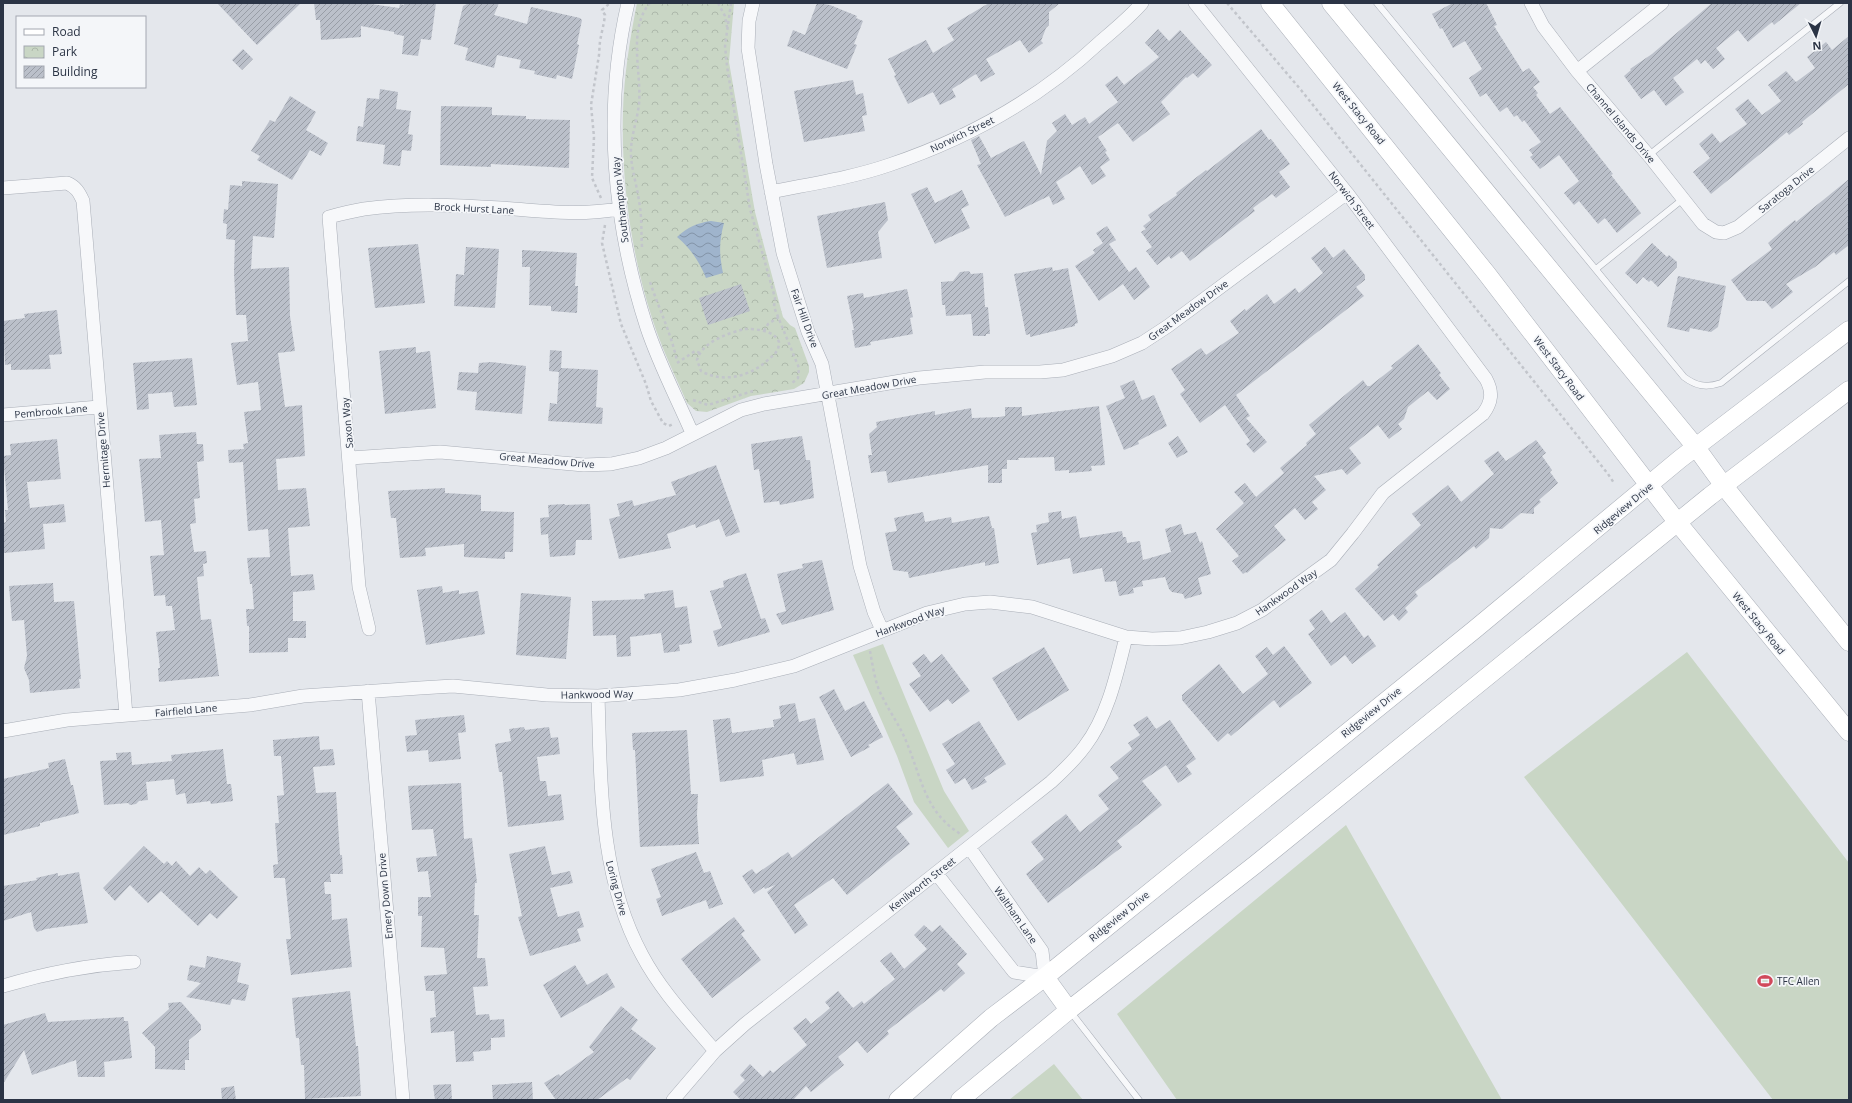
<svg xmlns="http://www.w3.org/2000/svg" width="1852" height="1103" font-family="'Open Sans',sans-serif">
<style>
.green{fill:#c9d6c5}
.park{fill:url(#park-crowns)}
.water{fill:url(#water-waves)}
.building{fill:url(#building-hatch)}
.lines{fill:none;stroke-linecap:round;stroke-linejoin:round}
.service-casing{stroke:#a9aeb7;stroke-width:7}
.minor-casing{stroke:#a9aeb7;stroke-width:14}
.secondary-casing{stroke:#a9aeb7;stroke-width:19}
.path{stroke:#c2c5cb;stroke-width:2.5;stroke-dasharray:3 3;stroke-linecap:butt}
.service{stroke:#f7f8fa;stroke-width:6}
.minor{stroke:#f7f8fa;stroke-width:13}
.secondary{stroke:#fff;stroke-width:18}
.labels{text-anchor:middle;stroke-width:3.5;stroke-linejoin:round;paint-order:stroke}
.street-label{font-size:10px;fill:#2b3445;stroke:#f4f6f9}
.poi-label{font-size:10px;fill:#2b3445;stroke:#f4f6f9;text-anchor:start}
</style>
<defs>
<pattern id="park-crowns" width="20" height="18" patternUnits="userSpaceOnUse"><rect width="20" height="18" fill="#c9d6c5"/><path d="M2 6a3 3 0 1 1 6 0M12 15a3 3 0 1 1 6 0" fill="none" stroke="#adb8ab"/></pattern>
<pattern id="water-waves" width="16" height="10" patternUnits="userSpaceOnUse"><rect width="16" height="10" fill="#9fb4cc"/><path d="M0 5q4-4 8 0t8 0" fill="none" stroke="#8293a7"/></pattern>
<pattern id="building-hatch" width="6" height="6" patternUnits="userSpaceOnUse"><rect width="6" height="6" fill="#bbc0ca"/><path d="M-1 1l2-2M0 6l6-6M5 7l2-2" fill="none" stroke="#989da6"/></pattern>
</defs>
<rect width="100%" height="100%" fill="#e4e7ec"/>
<path class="green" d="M883 644 944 791 969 831 948 848 914 802 897 756 853 655Z
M1687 652 1849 863V1100H1773L1524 777Z
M1346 825 1502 1100H1177L1117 1014Z
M1054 1064 1083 1100H1008H1009Z"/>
<path class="park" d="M637 3H734L729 62 755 212 783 317 790 325 795 328 809 366V372L804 383 794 389 751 396 707 412 696 411 687 403C675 375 661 347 652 318 631 253 621 180 623 111 624 76 630 38 637 3Z"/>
<path class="water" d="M711 221 724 223C719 241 719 254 723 273L706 278C699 261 691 249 677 237 688 227 697 223 711 221Z"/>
<path class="building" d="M217 3H301L257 45Z
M314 3H364L399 8 400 4 404 5V3H436L431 40 421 39 418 56 402 54 404 36 394 34V32L361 26V37L321 40 320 20H316Z
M469 3H499L494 15 527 24 531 7 580 18 582 20 577 44 579 45 572 79 557 75 556 79 534 74 535 71 519 68 521 60 497 55 494 68 465 60 468 48 454 44 463 6Z
M817 3 830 5 857 16 856 18 863 21 854 44 857 45 847 69 787 46 793 30 805 35Z
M989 3H1060L1049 12V25L1046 28 1041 41 1043 43 1029 53 1020 40 986 59 995 74 981 82 976 74 952 89 956 97 940 105 933 92 908 104 894 76 896 75 888 59 926 40 933 53 954 40 947 28Z
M1453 3H1486L1497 25 1494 26 1523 72 1529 68 1540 82 1533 87 1538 93 1536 95 1550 114 1560 107 1613 174 1611 175 1641 213 1617 233 1605 218 1598 224 1579 201 1574 205 1564 193 1579 181 1559 155 1540 169 1530 157 1533 155 1529 150 1541 142 1524 120 1522 122 1517 115 1514 117 1507 107 1500 112 1486 93 1480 97 1469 78 1482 69 1465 41 1453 48 1442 28 1440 29 1432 14Z
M1712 3H1801L1774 25 1772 22 1748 42 1738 30 1716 48 1725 59 1713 69 1705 60 1701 64 1697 59 1673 78 1684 92 1666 106 1654 90 1641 99 1624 76 1631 70 1630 69 1652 54Z
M1158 29 1169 41 1180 30 1212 65 1198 78 1193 73 1187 78 1186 77 1161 102 1170 114 1133 142 1118 123 1098 137 1107 151 1105 152 1110 160 1100 167 1106 176 1092 185 1080 166 1056 182 1065 199 1053 205 1049 196 1005 217 977 165 981 164 971 140 979 136 991 158 1024 141 1041 175 1047 141 1057 131 1052 123 1065 114 1072 125 1085 117 1089 124 1118 102 1105 85 1117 76 1124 85 1159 57 1145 43Z
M1849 36V84L1802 122 1803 124 1789 135 1787 132 1711 194 1693 172 1710 158 1699 144 1712 133 1720 143 1747 124 1735 109 1748 99 1762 115 1781 101 1768 85 1786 71 1796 82 1815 68 1807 57 1826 42 1832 50Z
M243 49 253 59 242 70 232 60Z
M853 80 856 95 863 93 867 115 862 116 865 131 804 142 794 91Z
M380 89 398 92 396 109 411 111 408 134 413 135 411 151 402 150 400 166 383 164 385 145 356 141 358 126 363 127 367 98 379 99Z
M290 96 316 112 306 130 328 143 321 156 310 150 292 180 257 160 260 156 251 151 270 120 275 122Z
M441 106 492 107V115L526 116V119L570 120 569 168 491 164V167L440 165Z
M1261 129 1269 140 1271 139 1290 164 1279 172 1290 187 1276 198 1272 194 1253 208 1255 211 1190 261 1182 251 1171 259 1169 256 1157 265 1146 251 1152 247 1141 232 1146 229 1143 226 1151 220 1148 215 1177 195 1176 193 1206 170 1207 171Z
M1849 179V245L1836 255 1834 252 1815 267 1786 284 1793 292 1772 309 1765 301H1747L1731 280 1772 249 1768 243 1785 228 1795 220 1796 222Z
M242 181 278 184 274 238 253 236 251 269 289 267 290 316 295 351 278 353 285 407 302 405 305 456 276 459 278 490 306 488 310 526 288 528 291 576 313 574 315 590 293 592V621H306V638H288V652L249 653V626H247L246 609H254L252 584H250L247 558 270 557 268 529 248 531 243 462 229 463 228 450 244 449 243 444 248 443 244 412 261 410 258 382 237 385 231 343 248 341 246 315H236L234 272 235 240 226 239 227 224 223 223 224 209 228 210 230 185 242 186Z
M927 187 935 203 962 190 969 205 961 209 970 228 935 244 911 194Z
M885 202 888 220 878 232 882 258 827 268 817 216Z
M1107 226 1116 240 1109 244 1129 272 1136 267 1150 287 1134 300 1123 284 1099 301 1075 266 1095 253 1093 250 1103 243 1096 233Z
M1652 243 1667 257 1669 255 1677 262V267L1658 287 1651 280 1649 282 1643 277 1637 284 1625 273Z
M418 244 425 303 375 308 368 248Z
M466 247 499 249 495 308 454 306 456 274 464 275Z
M1325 247 1333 258 1344 249 1365 275V280L1356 287 1364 296 1236 395 1250 416 1246 418 1267 442 1254 453 1246 444 1250 441 1225 405 1200 423 1180 394 1185 390 1171 369 1201 348 1206 355 1239 333 1230 321 1245 309 1246 311 1267 294 1274 304 1295 288 1299 293 1323 273 1311 258Z
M522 250 577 253 575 286H578L577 313 551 311V306L529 305 530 267H522Z
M1052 267 1053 271 1068 268 1078 323 1075 324V326L1030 337V334L1026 335 1014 274Z
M969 271 971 274 983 273 985 307H988L990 334H986V336H973L971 314 946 316 945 305H942L941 282 953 281 960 272Z
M1678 276 1726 286 1718 327 1711 332 1690 328 1689 332 1667 327Z
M741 284 750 311 708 325 699 298Z
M907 289 913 317 910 318 913 334 870 342 871 345 855 348 852 330H854L847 296 863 293 864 298Z
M57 310 62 354 49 355 51 369 11 370V364L5 365 3 321 25 318 24 314Z
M1418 344 1441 373 1439 375 1450 389 1437 400 1428 391 1408 407 1404 419 1398 424 1402 429 1389 439 1378 425 1349 448 1361 463 1347 475 1342 469 1314 476 1326 490 1312 502 1318 509 1305 520 1295 508 1274 526 1286 540 1247 573 1246 572 1243 574 1232 561 1239 556 1216 529 1244 503 1234 492 1245 483 1256 497 1284 473 1280 468 1307 445 1306 443 1316 434 1309 425 1363 380 1367 386H1370L1393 368 1391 366Z
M416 347V353L430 351 436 408 385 414 379 351Z
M550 350 562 351 561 368 598 370 596 407 603 408 602 424 548 421 550 403 557 404 559 372 549 371Z
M192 358 197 405 174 407 172 392 148 394 149 409 137 410 133 363Z
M491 362 526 366 522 414 475 410 477 392 457 390 459 372 478 373 479 363Z
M1134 380 1142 400 1154 395 1167 426 1138 441 1139 444 1124 450 1106 406 1125 398 1120 386Z
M1099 406 1105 465 1091 466 1092 471 1069 473V470L1055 471 1054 457 1018 458 1019 460H1007V469H1002V483H988V465L888 483 886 471 871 473 868 455H872L869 434 877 427 876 422 935 411V415L971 408 972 418 999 417 1005 416V407H1022V416Z
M196 432 197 444H203L204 461 197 462 200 498 194 499 196 523 190 524 194 552 206 551 207 563 203 564 204 576 197 577 201 620 211 619 219 676 159 682 158 668H160L156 632 175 630 172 606H166L165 595 154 596 150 556 164 555 161 520 145 522 139 459 161 458 159 435Z
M802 436 806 460H810L814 498 780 505 779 501 764 503 759 469 754 470 751 444Z
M1178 436 1188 452 1177 458 1168 443Z
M57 439 61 479 27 482 30 508 64 504 66 522 43 524 45 549 4 553 3 523 6 522 5 510H8L3 456 11 455 10 444Z
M1536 440 1546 453 1542 456 1552 470 1550 472 1558 483 1539 500 1541 502 1534 508V514L1521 513 1502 529 1490 528 1489 538 1476 549 1474 546 1415 592 1418 596 1405 608 1408 612 1399 621 1393 614 1384 621 1355 589 1379 567 1377 565 1421 525 1412 514 1448 485 1461 502 1494 474 1484 461 1498 451 1506 461Z
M716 465 740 532 726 537 719 519 696 528 695 524 667 534 671 548 619 559 609 519 620 516 617 504 632 500 634 506 676 495 671 482Z
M445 488V493L481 495V511L514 512 513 552H505V559L464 557V544L425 548 426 556 400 558 396 518H391L388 491Z
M565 504V505L590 504 592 540H576L575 555 550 557 548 534 541 535 540 518 549 517 548 505Z
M1061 511 1062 519 1076 516 1080 538 1122 531 1123 537H1126L1127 543 1140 541 1143 560 1171 552 1165 529 1181 524 1184 535 1196 532 1200 543 1202 541 1211 574 1198 578 1202 594 1185 599 1183 594 1172 592 1169 589 1165 577 1142 581 1143 586 1133 588 1134 593 1119 596 1116 581 1105 582 1102 568 1073 574 1070 558 1037 565 1031 533 1037 532 1036 525 1049 522 1048 513Z
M923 512 925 522 951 517 952 523 989 516 992 528H994L999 563 985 566V562L909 578 908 572 893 570 885 533 897 531 894 518Z
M822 560 834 610 782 625 776 614 786 611 777 574 803 568 802 564Z
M746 573 761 619 765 618 770 632 718 647 713 631 722 628 710 591 724 587 723 581Z
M53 583 54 602 74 601 81 679H79L80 688 30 693 29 680 24 668 27 656 24 620 12 621 9 586Z
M442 586 443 593 459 590V594L478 591 485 634 426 645 417 590Z
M673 590 675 608 687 606 692 643 679 645 680 651 664 653 661 633 630 637 631 656 617 657 616 635 593 636 592 601 645 599 644 594Z
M521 593 571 597 566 659 516 655Z
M1322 610 1331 623 1345 612 1364 638 1368 635 1376 646 1352 664 1345 655 1331 666 1308 634 1315 629 1309 620Z
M1284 646 1312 683 1280 708 1274 700 1231 736 1228 733 1218 742 1182 700V695L1219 664 1243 694 1268 674 1255 656 1267 647 1273 655Z
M1044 647 1069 690 1018 721 992 678Z
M924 654 931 663 942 654 970 691 952 704 948 699 930 712 909 684 921 676 912 663Z
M834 689 845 711 864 701 883 737 868 745 870 747 851 757 819 697Z
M795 703 799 722 815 718 824 760 797 765 794 753 762 760 764 776 720 782 713 720 730 718 732 733 774 727 773 720 781 718 779 706Z
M464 715 466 732 458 733 461 759 429 762 428 750 407 752 405 736 417 735 415 720Z
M1147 716 1156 729 1170 720 1196 759 1186 766 1192 774 1178 783 1166 765 1142 781 1162 805 1117 841 1122 847 1048 903 1026 874 1044 859 1031 842 1066 814 1080 832 1109 809 1098 795 1119 778 1110 767 1132 749 1128 743 1140 735 1133 725Z
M979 721 1006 764 984 778 987 782 972 790 965 778 955 784 946 770 955 764 942 744Z
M524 727 525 730 549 727 551 738 558 737 560 754 537 757 540 781H546L548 796 561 794 564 820 508 827 502 772H499L495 744 511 741 509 729Z
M687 730 691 794H698L697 815 699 844 640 847 635 750H633L632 733Z
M319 736 320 750 333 749 335 765 313 767 316 793 336 792 340 855H342L343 874H330L331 882H324L325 894H331L332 920 347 918 352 967 291 975 286 939H291L285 878H274L273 865 278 864 275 823H279L277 796 284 795 281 756H274L273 740Z
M223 749 227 784H231L233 801 211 804 210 801 187 804 185 793 176 795 174 779 146 782 148 800 139 801 136 804 130 805 128 803 104 805 100 761 117 760 116 753 131 752 132 765 172 761 171 755Z
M65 759 71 785H73L79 813 40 823V826L3 835V779L49 768 48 763Z
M461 783 464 839 472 838 477 883H475L474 915H479L477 958H485L488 986 473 987 476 1015 489 1014 490 1020 504 1019 505 1037 491 1038V1050L473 1052 474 1061 456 1062 454 1031 431 1033 430 1018 436 1017 434 991H426L424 976 447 974 444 948 421 947 422 916H418V897H431L428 871 418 872 416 858 437 856 433 829 412 830 408 786Z
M888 783 913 814 896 827 910 844 847 895 833 878 794 905 808 925 795 934 767 892 775 885 765 889 764 887 754 894 742 876 752 869 756 874 788 852 792 858Z
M144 846 164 864 167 861 172 866 176 861 190 876 199 867 206 874 210 870 238 897 217 919 210 913 198 926 161 891 148 903 130 885 115 901 103 888Z
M545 846 552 875 570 871 573 883 550 888 558 917 579 911 584 927 577 929 581 941 530 956 518 917 522 916 509 854Z
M696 852 704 873 710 871 723 904 709 909 706 900 662 916 656 899 661 897 651 869Z
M79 872 88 923 46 929 37 932 34 928 31 912 3 921V886L37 880 36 878 58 873V876Z
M734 917 745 931 741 934 761 960 712 998 681 959Z
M924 925 932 932 940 925 967 954 957 964 965 973 944 992 941 989 887 1031 889 1034 867 1053 857 1041 838 1057 844 1065 811 1092 806 1086 793 1100H741L733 1092 745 1080 740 1075 750 1064 763 1077 770 1070 773 1073 807 1045 793 1028 806 1018 811 1024 830 1008 825 1002 838 991 853 1008 862 1001 864 1004 895 979 880 961 891 952 904 969 927 949 914 935Z
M207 956 241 963 237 982 249 985 245 1001 232 999 230 1005 186 997 201 983 187 980 190 965 205 968Z
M575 965 587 985 607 973 615 987 561 1018 543 985Z
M350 991 356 1046H358L361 1096 305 1099 304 1065H301L299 1038H296L292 998Z
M181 1002 201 1025V1030L189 1040V1060H185V1070L155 1069V1047L142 1033 169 1009 168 1003Z
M621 1006 638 1020 631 1029 656 1048 630 1080 627 1078 597 1100H556L544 1083 559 1074 560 1076 594 1052 589 1047Z
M45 1013 48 1022 124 1017V1021H128L132 1058 104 1062 105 1077H78L76 1060 32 1075 24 1050 3 1084V1025Z
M532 1082 533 1100H493L492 1085Z
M451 1084 452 1100H435L433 1085Z
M234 1086 236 1100H222L221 1088Z"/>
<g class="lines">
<g class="service-casing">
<path id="service" d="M1377 3 1684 377C1696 386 1706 388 1721 383L1849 281
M1649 155 1840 3
M1596 269 1683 199
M1070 1011 1139 1100"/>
</g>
<g class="minor-casing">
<path id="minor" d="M628 3C603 110 613 224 647 328 659 364 677 398 692 433
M753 3 749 21 748 48 766 164 783 253 808 332 822 364 860 566 874 612 882 630
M1531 3 1543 26 1577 71 1650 157 1703 224 1716 232 1724 233 1738 227 1849 138
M1577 71 1662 3
M3 188 67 183C76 187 79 192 83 201L126 715
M771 192C810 184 851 178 889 165 967 139 1040 98 1100 42 1114 30 1130 17 1142 3
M3 415 99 407
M350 458 440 452 584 465 611 464 639 458 666 448 741 410 764 404 919 378 985 372H1040L1063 370 1112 356 1142 343 1168 326 1347 193
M369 629 359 587 329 217C340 214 352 211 364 209 409 203 456 205 501 208 542 211 577 216 619 209
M368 691 403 1100
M598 696C601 783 599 876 642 955 661 991 689 1020 715 1051
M3 731 67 720 250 705 303 696 420 688 453 686 547 695 598 696 679 690 735 680 794 666 927 613 965 604 990 602 1032 607 1126 637 1152 639 1180 638 1208 632 1237 623 1262 610 1331 560 1353 533 1383 493 1483 414C1492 402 1493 392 1486 379L1347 193 1195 3
M936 873 1014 972 1045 977 1042 951 969 847
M3 986C46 973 89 965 134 962
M673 1100 715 1051 745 1024 1051 782C1063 771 1075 760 1085 746 1108 716 1117 673 1126 637"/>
</g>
<g class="secondary-casing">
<path id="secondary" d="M1270 3 1487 274 1678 523 1849 732
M1331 3 1695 446 1724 486 1849 642
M1045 977 1069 1010
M898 1100 991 1018 1045 977 1474 630 1680 459 1849 330
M960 1100 1069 1010 1256 864 1710 496 1849 390"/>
</g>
<path class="path" d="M718 3 725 16 727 27
M731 3 725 46 727 66 750 209 775 298 774 307 799 368 798 378 791 384
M1227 3 1301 90 1608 474 1614 483
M601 198 592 178 594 137 591 105 599 55 600 41 604 22 605 15 602 10 610 3
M605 225 602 243 621 324 646 384 651 401 663 423 669 426 673 424
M642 247C641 231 642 216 639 201 637 186 632 171 631 156 630 138 637 122 639 104 642 74 627 29 650 3
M650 282C659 309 671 333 677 361
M745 329C756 329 774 330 779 342 779 350 776 353 770 358 752 376 724 384 701 371L697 360C702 342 728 333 745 329Z
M764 331 768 324 779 317
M677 363 695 351 700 353
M693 400 708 405 753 391
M870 651C873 667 875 685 884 700 891 714 900 726 906 741 922 778 924 812 962 835"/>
<use href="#service" class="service"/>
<use href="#minor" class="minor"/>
<use href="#secondary" class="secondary"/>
</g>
<defs>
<g id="stadium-bare" transform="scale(1.2)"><path d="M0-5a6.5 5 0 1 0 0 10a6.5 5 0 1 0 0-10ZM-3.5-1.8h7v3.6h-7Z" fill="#d1495b" stroke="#f4f6f9" stroke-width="2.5" paint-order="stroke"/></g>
</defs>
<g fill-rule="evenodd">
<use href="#stadium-bare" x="1765" y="981"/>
</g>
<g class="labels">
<g class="street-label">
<text transform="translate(1359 113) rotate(51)" y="4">West Stacy Road</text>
<text transform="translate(1621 123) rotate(50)" y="4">Channel Islands Drive</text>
<text transform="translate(962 134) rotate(-26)" y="4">Norwich Street</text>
<text transform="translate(1786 189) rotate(-39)" y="4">Saratoga Drive</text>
<text transform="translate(620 200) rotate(-96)" y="4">Southampton Way</text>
<text transform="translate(1352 200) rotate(53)" y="4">Norwich Street</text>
<text transform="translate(474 208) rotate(3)" y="4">Brock Hurst Lane</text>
<text transform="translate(1188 310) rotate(-36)" y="4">Great Meadow Drive</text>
<text transform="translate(805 318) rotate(70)" y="4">Fair Hill Drive</text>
<text transform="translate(1559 368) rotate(53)" y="4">West Stacy Road</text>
<text transform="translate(869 387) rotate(-10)" y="4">Great Meadow Drive</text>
<text transform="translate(51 411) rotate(-5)" y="4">Pembrook Lane</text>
<text transform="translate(347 423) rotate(-95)" y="4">Saxon Way</text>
<text transform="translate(103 450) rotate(-95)" y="4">Hermitage Drive</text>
<text transform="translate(547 460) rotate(5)" y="4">Great Meadow Drive</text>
<text transform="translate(1623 508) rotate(-40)" y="4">Ridgeview Drive</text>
<text transform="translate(1286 592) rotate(-35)" y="4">Hankwood Way</text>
<text transform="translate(910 621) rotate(-20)" y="4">Hankwood Way</text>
<text transform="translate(1759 623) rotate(51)" y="4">West Stacy Road</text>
<text transform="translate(597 694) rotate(-1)" y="4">Hankwood Way</text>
<text transform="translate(186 710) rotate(-5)" y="4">Fairfield Lane</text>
<text transform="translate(1371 712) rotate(-39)" y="4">Ridgeview Drive</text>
<text transform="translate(922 884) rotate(-38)" y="4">Kenilworth Street</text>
<text transform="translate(617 888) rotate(75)" y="4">Loring Drive</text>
<text transform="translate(385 896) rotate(-95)" y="4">Emery Down Drive</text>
<text transform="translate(1016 915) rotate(55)" y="4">Waltham Lane</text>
<text transform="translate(1119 916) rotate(-39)" y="4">Ridgeview Drive</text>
</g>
<g class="poi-label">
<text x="1777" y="985">TFC Allen</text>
</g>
</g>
<rect width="1852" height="1103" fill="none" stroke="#2b3445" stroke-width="8"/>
<rect x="16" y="16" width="130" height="72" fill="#f4f6f9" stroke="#a4a8b1"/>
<rect x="24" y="29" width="20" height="6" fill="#ffffff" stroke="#a4a8b1"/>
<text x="52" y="36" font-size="12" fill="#2b3445">Road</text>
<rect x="24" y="46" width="20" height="12" fill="url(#park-crowns)" stroke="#a4a8b1"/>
<text x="52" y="56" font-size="12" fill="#2b3445">Park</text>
<rect x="24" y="66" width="20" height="12" fill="url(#building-hatch)" stroke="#a4a8b1"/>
<text x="52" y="76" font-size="12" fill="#2b3445">Building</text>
<g transform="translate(1816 36) rotate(175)" stroke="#f4f6f9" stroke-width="3" paint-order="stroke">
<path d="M0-3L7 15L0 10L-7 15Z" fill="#2b3445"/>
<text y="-6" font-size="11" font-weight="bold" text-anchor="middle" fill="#2b3445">N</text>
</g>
</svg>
